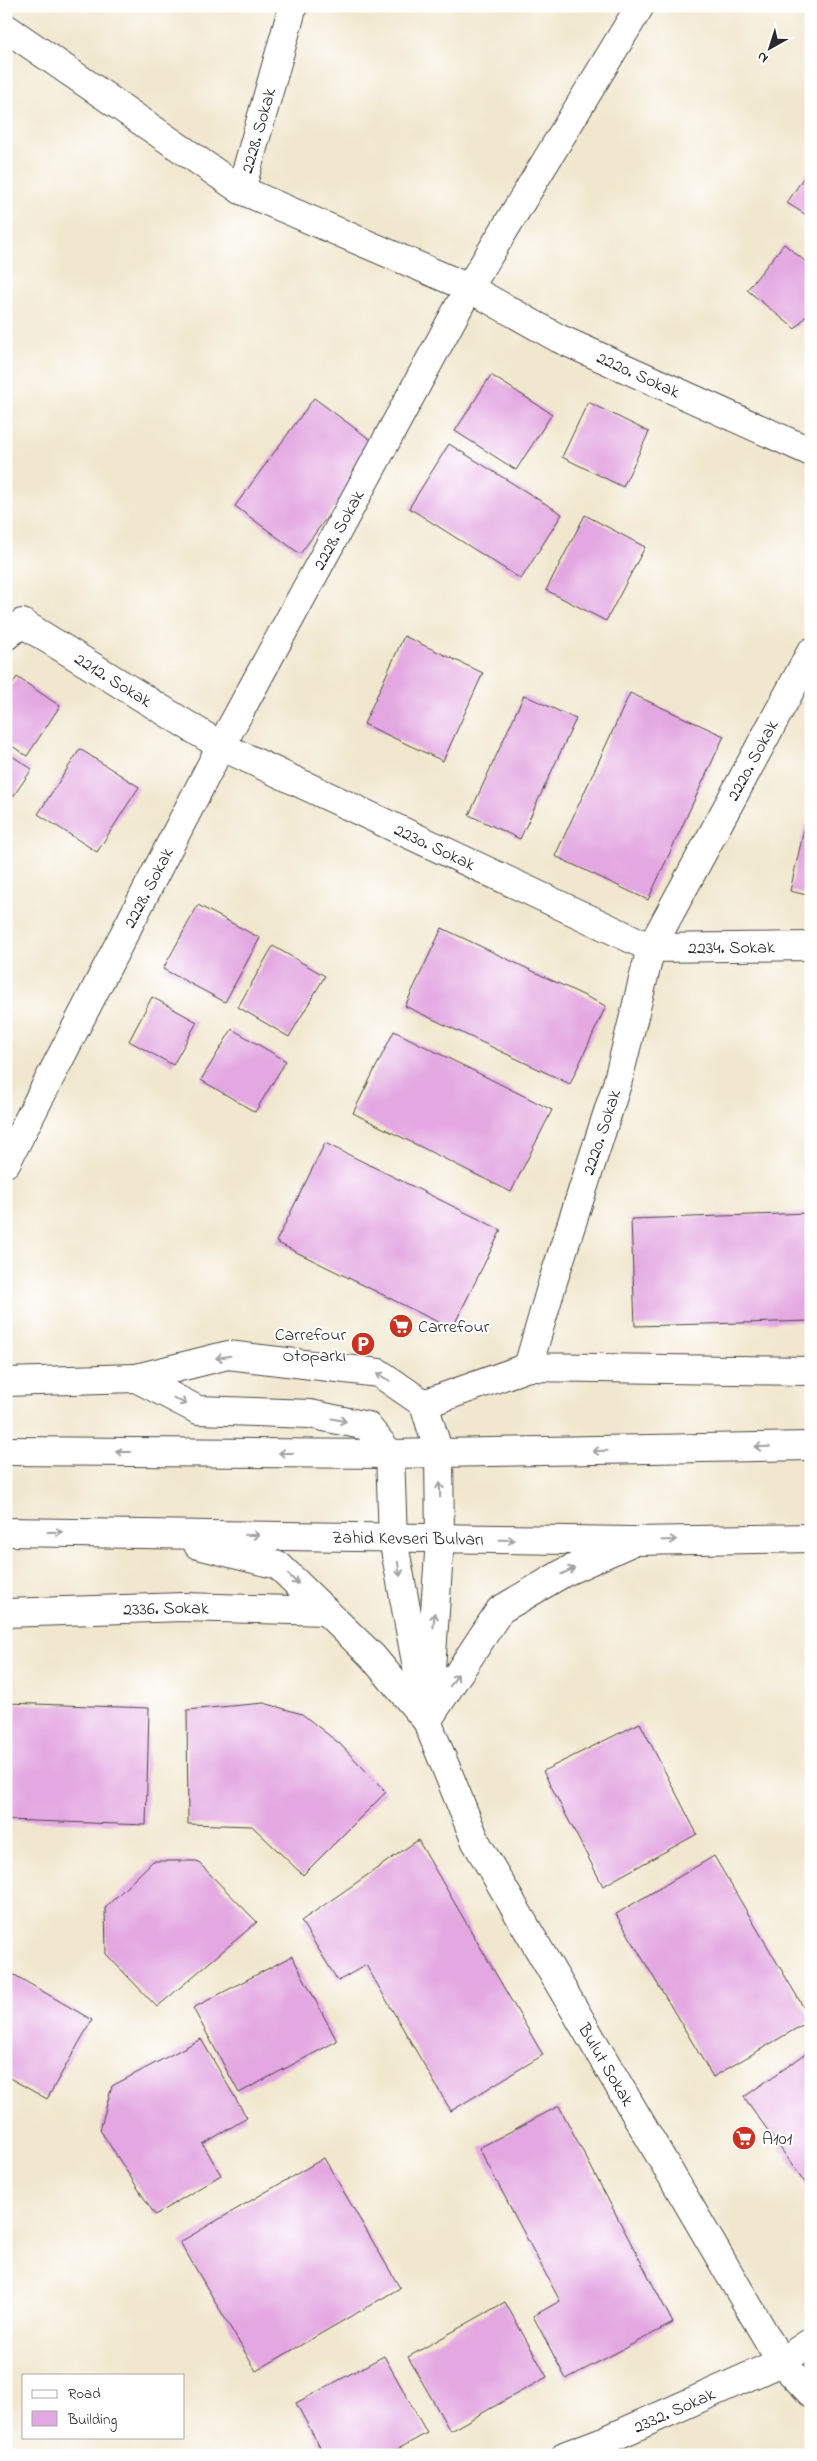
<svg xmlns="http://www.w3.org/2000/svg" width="817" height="2461" font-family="'Indie Flower',sans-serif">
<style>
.building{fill:#e3a7e1}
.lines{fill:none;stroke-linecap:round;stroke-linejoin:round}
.minor-casing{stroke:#494743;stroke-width:30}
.tertiary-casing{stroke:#494743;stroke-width:30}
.secondary-casing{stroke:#494743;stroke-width:30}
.primary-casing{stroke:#494743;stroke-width:30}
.minor{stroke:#fff;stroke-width:28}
.tertiary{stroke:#fff;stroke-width:28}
.secondary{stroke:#fff;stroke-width:28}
.primary{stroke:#fff;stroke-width:28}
.oneway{stroke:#a0a0a0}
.labels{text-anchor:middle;stroke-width:4.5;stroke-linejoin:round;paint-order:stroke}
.street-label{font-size:18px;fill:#2b2b2b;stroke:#fff}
.poi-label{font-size:18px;fill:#2b2b2b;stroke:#fff;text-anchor:start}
</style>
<rect width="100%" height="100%" fill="#fff"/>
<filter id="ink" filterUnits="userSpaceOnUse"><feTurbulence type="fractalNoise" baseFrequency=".02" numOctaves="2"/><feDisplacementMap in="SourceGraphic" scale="10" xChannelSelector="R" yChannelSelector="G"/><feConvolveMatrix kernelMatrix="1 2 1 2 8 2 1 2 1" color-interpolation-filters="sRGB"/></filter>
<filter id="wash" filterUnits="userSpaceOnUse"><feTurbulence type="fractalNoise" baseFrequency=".0096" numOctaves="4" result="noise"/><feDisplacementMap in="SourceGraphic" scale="20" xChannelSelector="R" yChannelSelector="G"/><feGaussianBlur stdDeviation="1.12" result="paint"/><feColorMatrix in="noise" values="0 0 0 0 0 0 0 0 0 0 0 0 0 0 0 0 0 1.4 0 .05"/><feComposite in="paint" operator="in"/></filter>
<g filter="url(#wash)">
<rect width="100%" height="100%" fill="#f1e7ce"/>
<g id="blocks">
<path class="building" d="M811 166V218L787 203Z
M784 244 811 266V310L795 329 747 290Z
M491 375 552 414 516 470 455 431Z
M314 398 379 446 300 554 235 506Z
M588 402 649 432 623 487 562 457Z
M449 444 562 514 521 579 409 508Z
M585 515 645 547 606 621 546 590Z
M404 636 483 673 443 761 364 724Z
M17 677 60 706 27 756 6 742V694Z
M630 693 724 736 648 900 555 856Z
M524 695 576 719 520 839 469 815Z
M80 749 139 787 97 852 38 814Z
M6 752 32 769 8 804 6 803Z
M805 825 811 826V896L790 891Z
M198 905 260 938 225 1002 163 969Z
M442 928 606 1006 570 1084 405 1006Z
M273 946 325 976 289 1037 238 1007Z
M152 997 197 1022 173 1065 129 1041Z
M232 1029 286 1061 255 1112 201 1080Z
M394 1031 552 1110 511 1192 353 1113Z
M325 1143 501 1230 452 1329 276 1242Z
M811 1213V1321L635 1326 631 1219Z
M6 1703 149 1708 146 1825 6 1820Z
M264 1703 302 1714 340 1744 386 1792 303 1875 252 1826 188 1824 187 1710Z
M640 1723 697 1834 603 1886 543 1771Z
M418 1840 543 2055 451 2111 366 1965 338 1981 301 1921Z
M714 1856 811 2020 713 2077 616 1914Z
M153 1861H197L257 1922 157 2007 106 1954 105 1908Z
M292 1956 337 2041 239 2093 193 2008Z
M6 1970 92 2020 47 2099 6 2076Z
M201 2039 247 2118 203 2144 221 2175 155 2215 100 2130 112 2086Z
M811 2050V2191L744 2097Z
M559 2106 673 2323 566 2379 533 2316 560 2301 479 2148Z
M324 2158 400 2288 256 2371 180 2242Z
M505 2302 547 2377 450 2431 408 2357Z
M384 2356 427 2433 387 2455H324L296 2403Z"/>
</g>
</g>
<g filter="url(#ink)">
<use href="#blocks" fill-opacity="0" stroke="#494743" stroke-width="1"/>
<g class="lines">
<g class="minor-casing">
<g id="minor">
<path id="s1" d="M640 6 469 288 558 338 811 452"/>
<path d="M6 28 241 190"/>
<path id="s2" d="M6 636 22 623 221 746 651 948 811 946"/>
<path d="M811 652 651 948 617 1084 553 1281 528 1367 811 1371"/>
<path id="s3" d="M6 1163 221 746 469 288 241 190 293 6"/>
<path d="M424 1404 528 1367"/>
<path id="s4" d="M6 1613 183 1607 326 1611"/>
<path d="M781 2362 811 2342"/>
</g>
</g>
<g class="tertiary-casing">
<path id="tertiary" d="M6 1382 136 1378
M781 2362 811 2393"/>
</g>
<g class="secondary-casing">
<g id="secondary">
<path id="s5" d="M136 1378 198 1410 310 1414 367 1426 390 1454 393 1539 427 1721 476 1842 781 2362 606 2440 566 2455"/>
<path d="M136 1378 228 1355 379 1373 424 1404 439 1453 440 1539 430 1683"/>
</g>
</g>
<g class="primary-casing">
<g id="primary">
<path d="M6 1451 390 1454 811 1446"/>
<path id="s6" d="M6 1532 633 1541 811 1538"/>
<path d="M198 1545 278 1565 372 1656 427 1721 500 1610 565 1572 627 1544"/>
</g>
</g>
<use href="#minor" class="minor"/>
<use href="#tertiary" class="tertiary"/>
<use href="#secondary" class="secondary"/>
<use href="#primary" class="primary"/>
</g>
<defs><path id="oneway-shaft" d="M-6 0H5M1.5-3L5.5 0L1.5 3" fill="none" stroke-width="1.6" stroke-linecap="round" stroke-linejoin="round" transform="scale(1.25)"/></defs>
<g class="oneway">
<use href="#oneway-shaft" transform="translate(223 1357) rotate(171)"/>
<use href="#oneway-shaft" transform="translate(383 1377) rotate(-150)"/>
<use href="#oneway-shaft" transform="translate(180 1401) rotate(27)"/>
<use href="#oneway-shaft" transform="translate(339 1420) rotate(12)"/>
<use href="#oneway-shaft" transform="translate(762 1447) rotate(179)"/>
<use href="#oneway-shaft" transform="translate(600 1451) rotate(179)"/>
<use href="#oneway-shaft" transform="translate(123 1452) rotate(-180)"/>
<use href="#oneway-shaft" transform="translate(286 1453) rotate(-180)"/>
<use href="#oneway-shaft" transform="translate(440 1490) rotate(-91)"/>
<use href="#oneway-shaft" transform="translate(55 1532)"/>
<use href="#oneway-shaft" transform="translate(252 1535) rotate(2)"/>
<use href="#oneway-shaft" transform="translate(507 1540) rotate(1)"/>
<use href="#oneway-shaft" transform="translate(669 1540) rotate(-1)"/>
<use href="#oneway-shaft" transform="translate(399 1569) rotate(80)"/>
<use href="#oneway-shaft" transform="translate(568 1571) rotate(-26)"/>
<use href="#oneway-shaft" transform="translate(293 1579) rotate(44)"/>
<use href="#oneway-shaft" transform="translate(434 1620) rotate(-86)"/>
<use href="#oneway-shaft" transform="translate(454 1680) rotate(-57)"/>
</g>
</g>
<defs>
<g id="supermarket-disc" transform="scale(1.25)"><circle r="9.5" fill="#c8321e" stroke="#fff"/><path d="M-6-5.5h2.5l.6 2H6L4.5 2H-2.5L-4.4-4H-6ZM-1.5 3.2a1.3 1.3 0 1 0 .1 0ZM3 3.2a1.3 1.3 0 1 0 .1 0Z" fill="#fff"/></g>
<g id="parking-disc" transform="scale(1.25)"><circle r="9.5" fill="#c8321e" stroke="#fff"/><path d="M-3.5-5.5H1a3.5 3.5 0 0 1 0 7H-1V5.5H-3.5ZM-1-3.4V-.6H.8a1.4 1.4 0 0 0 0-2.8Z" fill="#fff"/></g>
</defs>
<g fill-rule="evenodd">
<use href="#supermarket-disc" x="401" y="1326"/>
<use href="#parking-disc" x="363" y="1344"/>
<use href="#supermarket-disc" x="744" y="2138"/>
</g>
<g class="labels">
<g class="street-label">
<text dy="6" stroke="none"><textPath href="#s3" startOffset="1300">2228. Sokak</textPath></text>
<text dy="6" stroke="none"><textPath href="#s1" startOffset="520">2220. Sokak</textPath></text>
<text dy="6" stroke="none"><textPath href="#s3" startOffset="715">2228. Sokak</textPath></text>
<text dy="6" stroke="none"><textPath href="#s2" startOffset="128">2212. Sokak</textPath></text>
<text transform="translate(752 760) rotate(-62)" y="6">2220. Sokak</text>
<text dy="6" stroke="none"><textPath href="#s2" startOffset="491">2230. Sokak</textPath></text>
<text dy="6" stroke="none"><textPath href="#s3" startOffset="310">2228. Sokak</textPath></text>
<text dy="6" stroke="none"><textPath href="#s2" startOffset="810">2234. Sokak</textPath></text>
<text transform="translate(601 1132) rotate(-72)" y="6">2220. Sokak</text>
<text dy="6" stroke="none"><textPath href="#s6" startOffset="402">Zahid Kevseri Bulvarı</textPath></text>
<text dy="6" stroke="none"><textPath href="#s4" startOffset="160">2336. Sokak</textPath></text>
<text dy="6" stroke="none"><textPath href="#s5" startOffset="935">Bulut Sokak</textPath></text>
<text transform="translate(674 2410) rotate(-24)" y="6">2332. Sokak</text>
</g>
<g class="poi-label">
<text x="418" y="1332">Carrefour</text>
<text x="346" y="1340" text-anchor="end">Carrefour<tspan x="346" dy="21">Otoparkı</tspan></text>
<text x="762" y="2144">A101</text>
</g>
</g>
<rect width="817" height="2461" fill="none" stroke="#fff" stroke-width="25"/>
<rect x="22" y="2374" width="162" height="65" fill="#ffffff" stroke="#aaaaaa"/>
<rect x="32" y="2390" width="25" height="8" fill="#ffffff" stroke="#aaaaaa"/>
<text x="68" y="2398" font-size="15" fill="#2b2b2b">Road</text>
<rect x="32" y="2411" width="25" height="15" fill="#e3a7e1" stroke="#aaaaaa"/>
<text x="68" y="2424" font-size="15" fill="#2b2b2b">Building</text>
<g transform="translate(770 48) rotate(219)" stroke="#ffffff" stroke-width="4" paint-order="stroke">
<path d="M0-4L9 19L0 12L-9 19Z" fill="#2b2b2b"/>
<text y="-8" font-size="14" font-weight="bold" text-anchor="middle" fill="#2b2b2b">N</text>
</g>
</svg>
